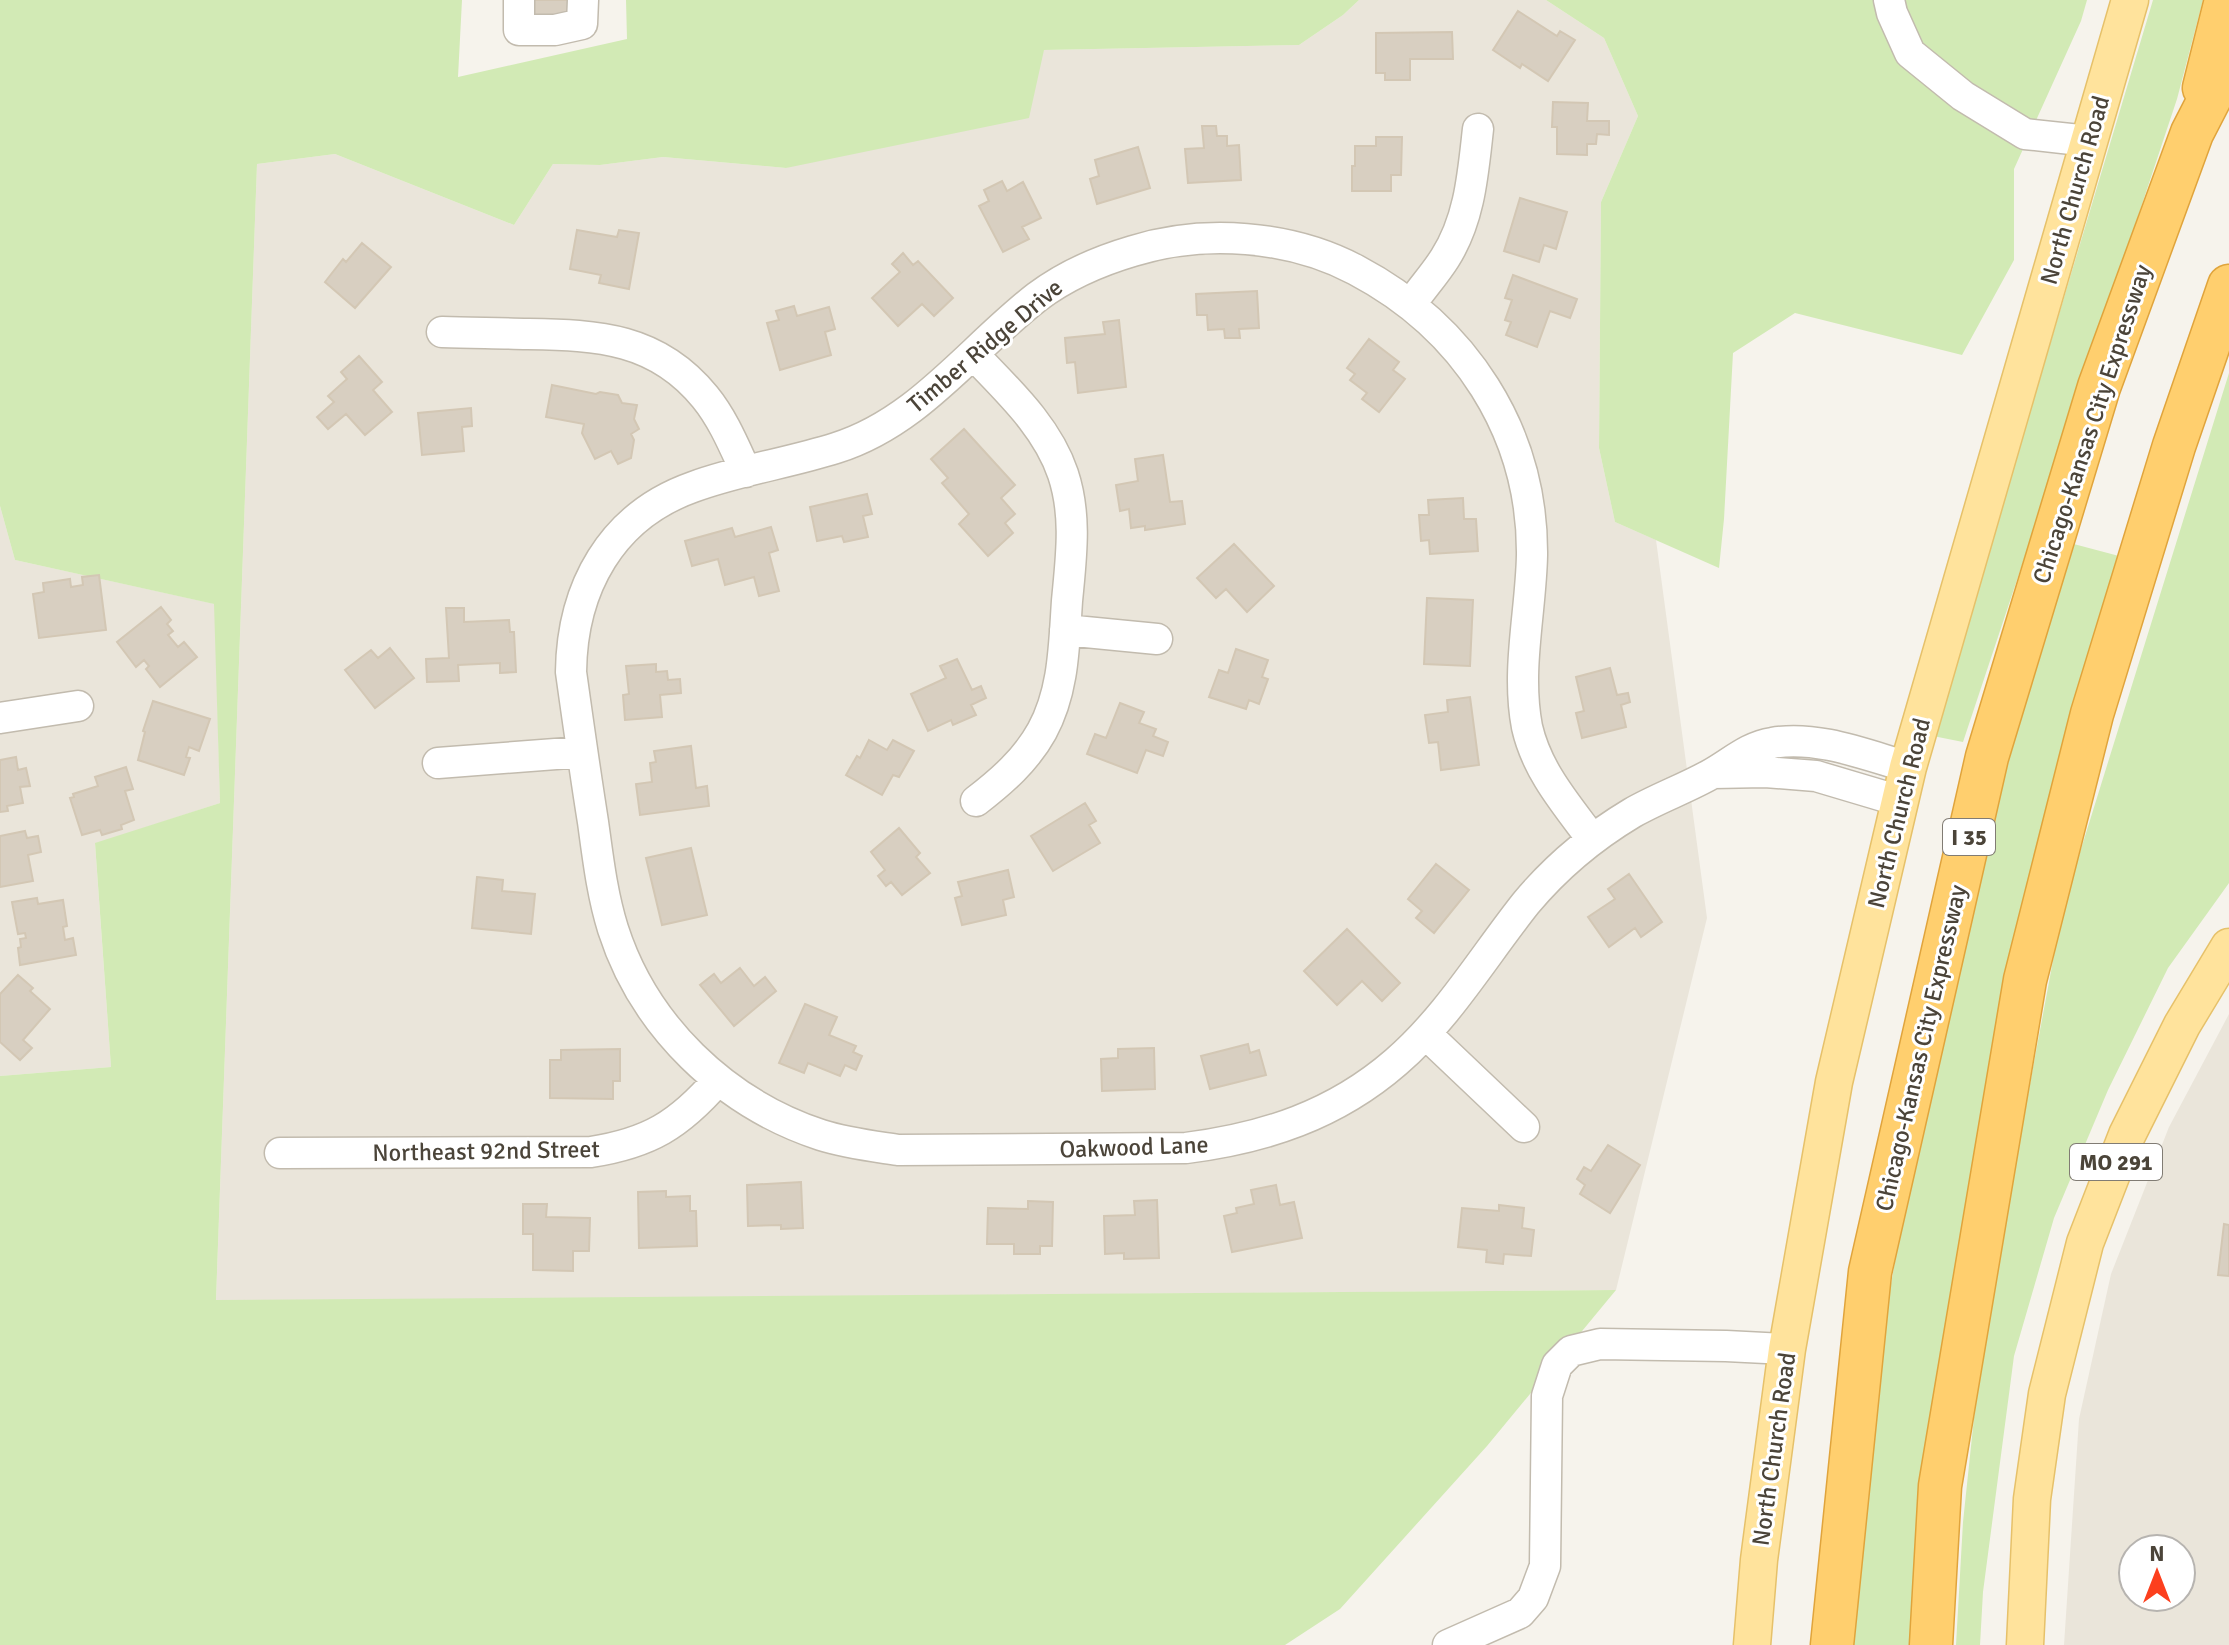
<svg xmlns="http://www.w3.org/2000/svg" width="2229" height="1645" font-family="Signika,sans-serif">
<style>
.residential{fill:#eae5da;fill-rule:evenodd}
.green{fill:#d2eab5}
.building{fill:#d8cfc1;stroke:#d3c7b4;stroke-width:2}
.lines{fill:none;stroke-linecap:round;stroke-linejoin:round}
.minor-casing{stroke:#c2bbae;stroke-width:33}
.major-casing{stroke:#e6c16a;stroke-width:39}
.highway-casing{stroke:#e0a43c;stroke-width:45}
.minor{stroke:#fff;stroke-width:30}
.major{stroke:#ffe39c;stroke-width:36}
.highway{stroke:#ffcf6e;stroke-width:42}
.labels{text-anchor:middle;stroke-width:6;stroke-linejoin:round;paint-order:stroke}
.shield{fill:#fff;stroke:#817c74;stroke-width:2}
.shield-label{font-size:22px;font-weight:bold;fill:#4b4439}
.street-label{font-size:24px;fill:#4b4439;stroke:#fff}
</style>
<rect width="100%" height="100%" fill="#f6f3ec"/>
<path class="residential" d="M1359 0H1546L1604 38 1638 116 1601 202 1599 448 1615 522 1656 540 1707 918 1616 1290 216 1301 257 164 335 154 514 225 553 164 600 165 663 157 786 168 1044 50 1299 45 1343 15Z
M0 506 15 560 215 604 220 803 95 844 111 1067 0 1076Z
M2229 1014V1645H2064L2079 1419 2111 1274 2169 1127ZM2133 1549H2181V1597H2133Z"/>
<path class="green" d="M0 0H462L458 77 627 39 626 0H1359L1343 15 1299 45 1044 50 1029 118 786 168 663 157 600 165 553 164 514 225 335 154 257 164 216 1300 1616 1290 1487 1446 1340 1609 1285 1645H0V1076L111 1067 95 843 220 803 214 604 15 560 0 506Z
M1546 0H2087L2081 21 2014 169V260L1962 355 1795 313 1733 353 1724 519 1719 568 1615 522 1599 448 1601 202 1638 116 1604 38Z
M2153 0H2203L2177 99 1963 742 1933 736Z
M2229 373V883L2168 968 2108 1090 2054 1218 2014 1356 1983 1592 1980 1645H1956L1963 1522 1978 1380 2010 1191 2063 907Z
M2070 543 2119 556 1918 1645H1842L1885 1317 1912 1168 2005 757Z"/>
<path class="building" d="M534 0H569V17L534 16Z
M1518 11 1557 36 1560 31 1575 40 1548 81 1522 64 1520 68 1493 50Z
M1452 32 1453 59H1410V80H1385V73H1376V33Z
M1553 102 1588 103 1587 121H1609V135L1597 134 1596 144H1587V155L1557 154V127H1552Z
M1202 126H1216L1217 136H1227V146L1239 145 1241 180 1188 183 1185 149 1204 148Z
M1376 137H1402L1401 175H1391V191H1352V166H1355V146H1376Z
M1138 147 1150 188 1097 204 1090 179 1099 176 1095 160Z
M1002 181 1007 191 1023 182 1041 218 1022 227 1029 239 1003 252 979 206 989 201 984 190Z
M1520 198 1567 212 1556 249 1544 245 1539 262 1504 251Z
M577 230 617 237 619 230 639 233 629 289 599 283 601 275 570 269Z
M362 243 391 267 355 308 325 282 343 259 346 262Z
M903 253 913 265 918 261 953 298 934 316 922 304 898 326 872 298 900 272 892 264Z
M1513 275 1577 299 1570 318 1550 311 1537 347 1506 335 1511 322 1505 320 1512 300 1505 298Z
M1257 291 1259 328 1239 329 1240 338H1225L1224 329 1208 330 1207 315H1197L1196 294Z
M794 306 797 316 829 307 835 329 825 332 831 355 780 370 767 323 779 320 776 311Z
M1119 320 1126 387 1078 393 1075 362 1067 363 1065 338 1105 334 1103 322Z
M1369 339 1399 362 1393 370 1405 379 1379 412 1362 399 1367 393 1350 380 1355 374 1347 368Z
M359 356 382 382 373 390 392 412 365 435 346 414 328 429 317 417 334 402 328 396 347 379 341 372Z
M552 385 596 394 600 392 618 395 622 403 637 405 634 419 639 429 631 434 634 440 631 458 618 464 611 451 595 459 582 433 584 424 546 417Z
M471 408 472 426 462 427 464 451 422 455 418 413Z
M964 429 1015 485 1001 498 1015 514 1005 523 1013 533 988 556 959 524 969 514 942 483 948 478 931 459Z
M1163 455 1170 502 1182 501 1185 524 1145 530V526L1131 528 1129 509 1120 511 1116 485 1138 481 1135 459Z
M867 494 872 514 863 516 868 537 844 542 842 536 817 541 810 507Z
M1463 498 1464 519H1476L1478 551 1430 554 1429 540 1421 541 1419 515H1429L1428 500Z
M771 527 778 550 769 553 779 591 759 596 754 577 725 585 718 559 692 566 685 541 732 528 735 537Z
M1234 544 1274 586 1247 612 1226 589 1216 598 1197 578Z
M99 575 106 630 39 638 33 594 44 592 43 583 70 579 71 587 83 585 82 577Z
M1427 598 1473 600 1470 666 1424 664Z
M161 607 171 620 167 624 173 631 168 635 178 647 184 642 197 657 160 687 146 669 149 666 144 660 136 667 117 642Z
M446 608H464V622L509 620 510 632H514L516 672 500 673V663L458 665 459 681 427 682 426 659 449 658Z
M390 648 414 678 375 708 345 670 371 650 378 658Z
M1236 649 1268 660 1262 677 1268 679 1259 704 1249 700 1246 709 1209 697 1219 670 1228 673Z
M957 659 972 690 981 686 986 698 971 705 976 715 953 725 951 720 928 731 911 694 946 678 940 666Z
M656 664V672L667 671 668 680 680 679 681 693 660 695 662 717 625 720 623 695 629 694 626 666Z
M1610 668 1617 695 1628 693 1630 702 1621 705 1626 727 1582 738 1576 713 1584 711 1576 677Z
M1470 697 1479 765 1441 770 1438 742 1429 743 1425 715 1448 712 1447 700Z
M153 701 210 719 199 751 189 747 186 757 190 758 184 775 138 760 145 732 143 731Z
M1120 703 1144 712 1139 723 1156 729 1153 736 1168 742 1163 756 1146 750 1137 773 1087 754 1095 734 1106 738Z
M869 740 887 750 893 740 914 751 899 777 893 775 882 795 846 775 857 756 860 758Z
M691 746 696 788 707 786 709 806 640 815 636 784 652 782 650 763 656 762 654 751Z
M16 757 18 770 26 768 30 786 20 787 23 803 7 806 8 811 0 812V760Z
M126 767 133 789 125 791 134 820 121 825 122 829 102 835 100 830 82 835 70 798 74 797 73 794 98 786 95 777Z
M1085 803 1096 821 1089 825 1100 843 1053 871 1031 836Z
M899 828 920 853 916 857 930 873 902 895 891 882 886 886 878 876 885 870 871 852Z
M25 831 27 838 38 836 41 852 28 855 33 881 0 887V836Z
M691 848 707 915 662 925 646 858Z
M1436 864 1469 890 1434 933 1416 918 1422 911 1408 899Z
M1008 870 1014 897 1003 900 1006 915 962 925 955 898 962 896 958 882Z
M1629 874 1662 922 1641 937 1635 928 1609 947 1588 917 1615 899 1608 889Z
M477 877 503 880 502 891 535 894 531 934 472 928Z
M37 898 38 904 63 900 67 926 63 927 65 940 73 938 76 955 20 965 18 948 21 947 20 939 26 938 25 933 18 934 12 902Z
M1347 929 1400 983 1382 1001 1362 981 1337 1005 1304 971Z
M740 968 754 986 765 977 776 991 734 1026 700 985 714 974 721 983Z
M18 975 33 988 30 991 50 1009 23 1040 32 1048 20 1060 0 1042V994Z
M805 1004 837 1017 829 1035 856 1046 853 1052 862 1056 856 1070 845 1065 840 1076 808 1063 804 1073 779 1063Z
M1248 1044 1250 1053 1259 1050 1266 1075 1210 1089 1201 1056Z
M1154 1048 1155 1089 1102 1091 1101 1059 1118 1058V1049Z
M620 1049V1081H613V1099L550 1098V1060H561V1050Z
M1608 1145 1640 1165 1610 1213 1580 1194 1585 1185 1577 1179 1584 1167 1591 1171Z
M801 1182 803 1228 781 1229V1225L748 1226 747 1185Z
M1276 1185 1280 1205 1294 1202 1302 1238 1232 1252 1224 1216 1237 1213 1236 1208 1254 1204 1251 1190Z
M666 1191V1197L690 1196V1211H696L697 1246 639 1248 638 1192Z
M1157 1200 1159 1258 1124 1259V1253L1105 1254 1104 1216 1135 1215 1134 1201Z
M1028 1201 1053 1202 1052 1246H1040V1254H1014V1244H987L988 1208 1028 1209Z
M523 1204H547L546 1217 590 1218 589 1251H573V1271L533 1270V1234H523Z
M1499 1205 1524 1208 1522 1228 1534 1230 1531 1256 1504 1254 1503 1264 1486 1262 1487 1250 1458 1247 1462 1208 1499 1211Z
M2224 1224 2229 1225V1276L2218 1275Z"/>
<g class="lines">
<g class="minor-casing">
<path id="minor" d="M519 0V30H555L582 24 583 0
M1889 0 1892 13 1910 53 1963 96 2025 134 2089 141
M1411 304C1422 288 1435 274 1445 258 1470 219 1473 173 1478 129
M442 332C471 333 500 333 528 334 598 335 657 338 705 397 723 419 734 446 746 472
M973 354C1007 390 1047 426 1063 474 1077 516 1071 558 1067 601 1064 645 1064 691 1042 731 1026 760 1002 781 976 801
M1065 630 1157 639
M0 718 78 706
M438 763 582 752
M1713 773 1765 772 1816 776 1900 801
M1592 839C1566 804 1537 771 1527 727 1516 670 1531 611 1532 555 1533 431 1464 327 1356 270 1290 235 1204 229 1133 251 1099 261 1065 276 1037 297 970 349 919 422 836 448 789 463 739 470 693 487 611 516 572 588 571 672 578 722 585 772 593 822 598 858 602 894 613 929 644 1026 724 1103 821 1135 846 1143 872 1146 898 1150L1186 1148C1265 1138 1335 1115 1396 1062 1448 1017 1483 957 1526 903 1556 867 1592 837 1632 813 1658 798 1687 788 1713 773 1732 762 1750 746 1772 743 1817 735 1866 755 1908 767
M1426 1034 1524 1127
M280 1153 591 1152C649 1143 679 1125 718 1080
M1448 1645 1520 1613 1533 1598 1545 1566 1547 1396 1557 1365 1571 1351 1600 1344 1726 1346 1787 1349"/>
</g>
<g class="major-casing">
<path id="major" d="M1752 1645 1759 1560 1787 1349 1834 1082 1908 767 2130 0
M2025 1645 2032 1499 2047 1394 2085 1243 2127 1135 2182 1025 2229 947"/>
</g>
<g class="highway-casing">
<path id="highway" d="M2204 88 2226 0
M1832 1645 1870 1272 1987 757 2099 387 2192 133 2229 61
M1931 1645 1940 1486 2025 980 2092 714 2174 446 2229 286"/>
</g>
<use href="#minor" class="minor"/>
<use href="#major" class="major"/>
<use href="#highway" class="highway"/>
</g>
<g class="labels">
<g class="shield">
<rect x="1943" y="819" width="52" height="36" rx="6"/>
<rect x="2070" y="1144" width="92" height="36" rx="6"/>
</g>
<g class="shield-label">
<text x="1969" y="845">I 35</text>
<text x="2116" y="1170">MO 291</text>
</g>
<g class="street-label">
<text transform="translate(2075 190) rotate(-74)" y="8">North Church Road</text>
<text transform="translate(985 346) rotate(-40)" y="8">Timber Ridge Drive</text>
<text transform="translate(2092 424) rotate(-72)" y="8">Chicago-Kansas City Expressway</text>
<text transform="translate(1899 813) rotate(-76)" y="8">North Church Road</text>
<text transform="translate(1921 1048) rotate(-77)" y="8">Chicago-Kansas City Expressway</text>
<text transform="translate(1134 1147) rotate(-2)" y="8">Oakwood Lane</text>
<text transform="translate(486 1151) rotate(-1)" y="8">Northeast 92nd Street</text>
<text transform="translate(1774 1449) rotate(-82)" y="8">North Church Road</text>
</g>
</g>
<g transform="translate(2157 1573)"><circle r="38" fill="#ffffff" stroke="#b7b4b0" stroke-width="2"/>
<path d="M0-6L14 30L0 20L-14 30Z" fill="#fc3f1d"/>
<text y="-12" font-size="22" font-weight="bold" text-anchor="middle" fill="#4b4439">N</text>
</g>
</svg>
